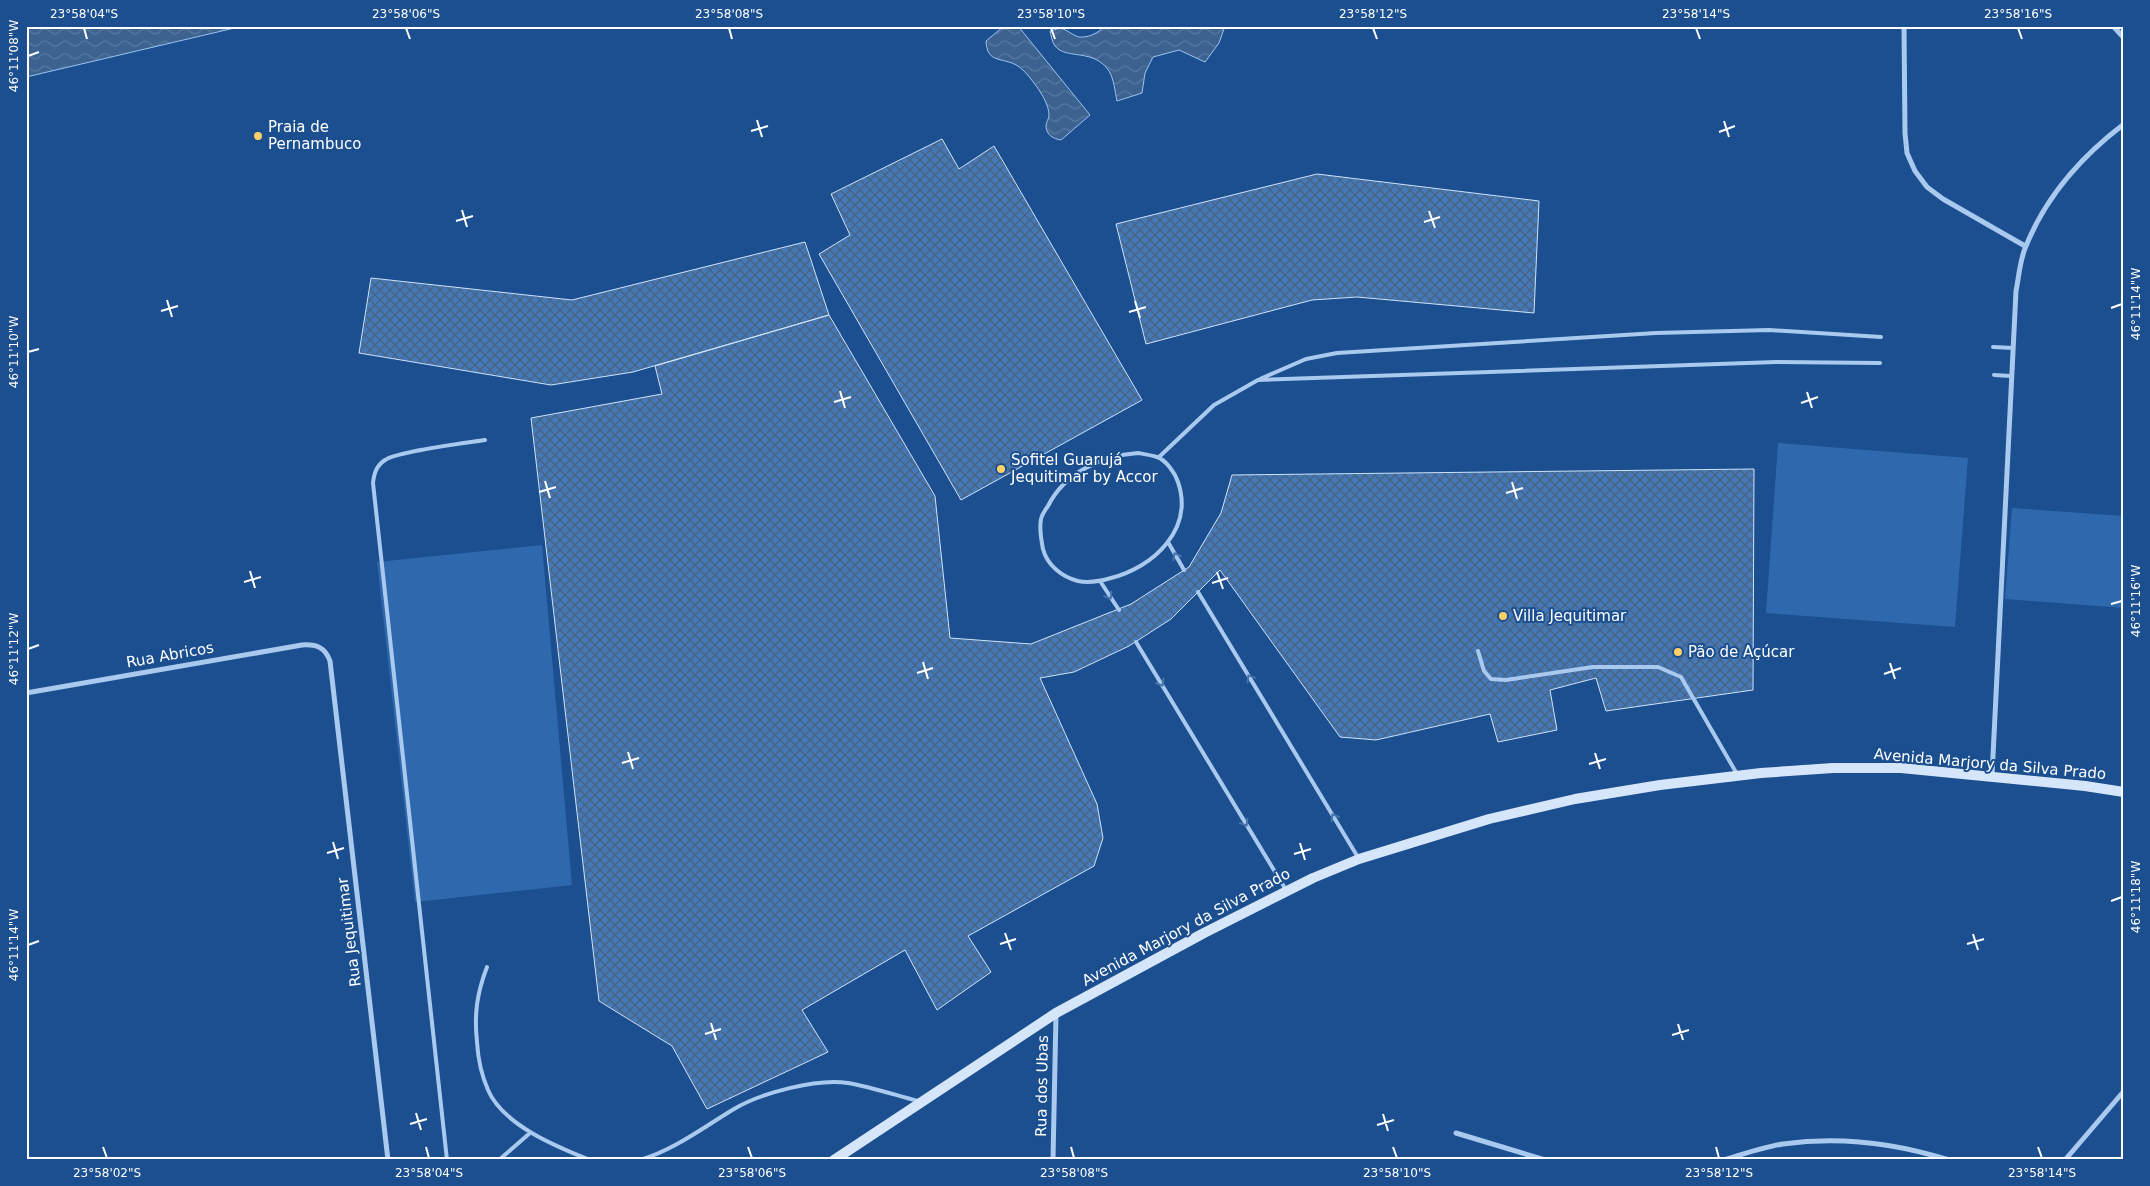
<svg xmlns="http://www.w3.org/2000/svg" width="2150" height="1186" font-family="'DejaVu Sans',sans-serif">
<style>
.green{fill:#2e69ad}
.water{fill:url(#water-waves);stroke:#9cc4f0}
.building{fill:url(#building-cross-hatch);stroke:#cfe3fa}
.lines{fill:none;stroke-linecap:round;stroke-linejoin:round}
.lane{stroke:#a9c9ee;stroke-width:4}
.street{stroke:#a9c9ee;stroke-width:5}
.secondary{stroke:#d6e6fa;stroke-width:10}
.oneway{stroke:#4674ac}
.ticks{fill:none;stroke:#fff;stroke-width:2}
.poi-dot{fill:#ffd166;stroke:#1b4f8f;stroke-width:2}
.labels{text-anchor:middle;stroke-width:4;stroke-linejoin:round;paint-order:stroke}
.poi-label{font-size:15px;fill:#fff;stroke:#1b4f8f;text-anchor:start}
.street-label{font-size:15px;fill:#fff;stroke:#1b4f8f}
.neatline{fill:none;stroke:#fff;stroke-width:2}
.ticks-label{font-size:12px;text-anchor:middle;fill:#fff}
</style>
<defs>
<pattern id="water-waves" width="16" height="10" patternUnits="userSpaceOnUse" patternTransform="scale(1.25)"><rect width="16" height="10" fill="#3c6290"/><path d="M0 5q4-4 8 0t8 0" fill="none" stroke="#597aa1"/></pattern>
<pattern id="building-cross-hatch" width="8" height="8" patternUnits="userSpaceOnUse" patternTransform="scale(1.25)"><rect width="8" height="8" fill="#4478b7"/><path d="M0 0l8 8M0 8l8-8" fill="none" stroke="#486282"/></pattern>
</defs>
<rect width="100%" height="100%" fill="#1b4f8f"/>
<path class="green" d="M1778 443 1968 458 1955 627 1766 613Z
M2012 508 2124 516V608L2005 599Z
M542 545 572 885 415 902 377 562Z"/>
<path class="water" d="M26 26H243L26 77Z
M1004 26H1018L1090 115 1061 140C1054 139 1046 135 1046 126 1046 122 1049 119 1049 115 1049 106 1042 94 1037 87 1030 78 1023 67 1012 63 998 58 987 61 986 41Z
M1104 26H1225L1219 43 1205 62 1179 50 1153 57 1145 73 1142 93 1117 101C1115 92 1114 79 1109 71 1094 48 1066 60 1055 46 1052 42 1051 35 1050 31L1061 28C1067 30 1074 36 1079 37 1088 38 1099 33 1104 26Z"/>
<path class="building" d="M942 139 959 169 994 146 1142 400 961 500 819 254 850 235 831 194Z
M1317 174 1539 201 1534 313 1357 297 1312 300 1146 344 1116 224Z
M805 242 829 315 633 372 551 385 359 353 371 278 572 300Z
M829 315 935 496 950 638 1031 644 1131 604 1189 567 1221 513 1232 475 1754 469 1753 690 1606 711 1596 678 1550 690 1557 730 1498 742 1490 714 1376 740 1340 737 1220 570 1171 619 1129 646 1074 672 1040 678 1097 804 1103 838 1094 866 968 936 991 972 937 1010 905 950 802 1010 828 1052 707 1109 672 1046 599 1001 531 418 662 394 655 366Z"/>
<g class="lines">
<path class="lane" d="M1993 347 2013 348
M1994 375 2011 376
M1260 379 1306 359 1337 353 1656 333 1769 330 1881 337
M1138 453C1144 454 1151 455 1157 457 1166 460 1175 473 1178 482 1194 529 1154 567 1111 578 1101 581 1088 583 1078 581 1062 577 1047 565 1043 549 1041 539 1039 529 1041 519 1042 515 1045 510 1048 506 1065 472 1102 456 1138 453Z
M1159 457 1214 405 1258 380 1776 362 1880 363
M1168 542 1184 570
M1100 581 1119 610
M1198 592 1359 859
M1136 642 1286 890
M1478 651 1484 671 1491 679 1506 680 1593 667H1658L1681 677 1737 774
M487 967C477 993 474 1014 477 1042 478 1059 481 1074 488 1090 503 1125 557 1147 590 1160
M447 1160 373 483C374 474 376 466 385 460 398 451 465 443 485 440
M499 1160 530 1133
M640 1160C674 1150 704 1127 734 1109 761 1093 817 1078 848 1083 871 1087 895 1095 918 1101"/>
<path class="street" d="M1904 26 1905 133 1907 153 1915 171 1927 187 1943 199 2025 246
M2113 26 2124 38
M26 693 302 645C316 644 325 647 330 661L388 1160
M1992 776 2016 291C2019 276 2020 259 2026 246 2046 196 2082 156 2124 124
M1456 1133 1545 1160
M1053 1160 1056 1014
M1724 1160C1743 1154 1763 1147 1783 1144 1839 1136 1895 1143 1949 1160
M2065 1160 2124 1091"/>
<path class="secondary" d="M834 1160 1056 1013 1204 933 1313 878 1359 859 1489 819 1575 799 1660 785 1761 773 1833 768H1901L2085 786 2124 792"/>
</g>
<defs><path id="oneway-chevron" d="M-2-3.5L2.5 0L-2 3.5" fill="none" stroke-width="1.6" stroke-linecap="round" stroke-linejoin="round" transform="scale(1.25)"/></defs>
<g class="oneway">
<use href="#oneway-chevron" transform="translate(1176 556) rotate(-119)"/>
<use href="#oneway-chevron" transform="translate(1109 596) rotate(57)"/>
<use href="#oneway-chevron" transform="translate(1250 678) rotate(-121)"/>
<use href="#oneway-chevron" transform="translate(1161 683) rotate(59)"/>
<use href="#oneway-chevron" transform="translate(1334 817) rotate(-121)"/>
<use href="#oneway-chevron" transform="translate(1245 823) rotate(59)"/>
</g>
<path class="ticks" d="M84 28 87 39M406 28 410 39M729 28 732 39M1051 28 1055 39M1373 28 1377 39M1696 28 1700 39M2018 28 2022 39M28 56 39 52M757 120 762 137M1724 121 1729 137M751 131 768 126M1719 132 1735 126M462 210 467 227M1429 211 1435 228M456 221 473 216M1424 222 1440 217M167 300 172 317M1135 301 1140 318M2111 308 2122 304M161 311 178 306M1129 312 1146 307M28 352 39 349M840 391 845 408M1807 392 1812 408M834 402 851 397M1801 403 1818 397M545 481 550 498M1512 482 1517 499M539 492 556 487M1506 493 1523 488M250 571 255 588M1217 572 1223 589M244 582 261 577M1212 583 1228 578M2111 604 2122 601M28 649 39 645M923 662 928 679M1890 663 1895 679M917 673 933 668M1884 674 1901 668M628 752 633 769M1595 753 1600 769M622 763 639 758M1589 764 1606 759M333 842 338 859M1300 843 1305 860M327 853 344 848M1294 854 1311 849M2111 901 2122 897M1005 933 1011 950M1973 934 1978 950M1000 944 1016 939M1967 944 1984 939M28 945 39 941M711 1023 716 1040M1678 1024 1683 1040M705 1034 721 1029M1672 1035 1689 1030M416 1113 421 1130M1383 1114 1388 1131M410 1124 427 1119M1377 1125 1394 1120M103 1147 107 1158M426 1147 429 1158M748 1147 752 1158M1071 1147 1074 1158M1393 1147 1397 1158M1716 1147 1719 1158M2038 1147 2042 1158"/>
<g class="poi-dot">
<circle cx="258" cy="136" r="5"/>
<circle cx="1001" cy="469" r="5"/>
<circle cx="1503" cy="616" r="5"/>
<circle cx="1678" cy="652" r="5"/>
</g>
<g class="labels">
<g class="poi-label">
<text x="268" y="132">Praia de<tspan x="268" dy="17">Pernambuco</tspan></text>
<text x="1011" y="465">Sofitel Guarujá<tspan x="1011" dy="17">Jequitimar by Accor</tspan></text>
<text x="1513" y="621">Villa Jequitimar</text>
<text x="1688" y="657">Pão de Açúcar</text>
</g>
<g class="street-label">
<text transform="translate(170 655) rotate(-10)" y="5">Rua Abricos</text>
<text transform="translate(1990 764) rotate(5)" y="5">Avenida Marjory da Silva Prado</text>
<text transform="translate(1186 927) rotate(-28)" y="5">Avenida Marjory da Silva Prado</text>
<text transform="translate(349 932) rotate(-97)" y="5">Rua Jequitimar</text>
<text transform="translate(1042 1086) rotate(-89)" y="5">Rua dos Ubas</text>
</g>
</g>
<rect width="2150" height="1186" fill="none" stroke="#1b4f8f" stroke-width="55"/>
<rect x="28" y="28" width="2094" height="1130" class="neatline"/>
<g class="ticks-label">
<text x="84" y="18">23°58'04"S</text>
<text x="406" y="18">23°58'06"S</text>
<text x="729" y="18">23°58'08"S</text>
<text x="1051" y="18">23°58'10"S</text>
<text x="1373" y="18">23°58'12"S</text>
<text x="1696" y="18">23°58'14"S</text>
<text x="2018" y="18">23°58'16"S</text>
<text transform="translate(14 56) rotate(-90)" y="4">46°11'08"W</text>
<text transform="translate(2136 304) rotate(-90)" y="4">46°11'14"W</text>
<text transform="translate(14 352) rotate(-90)" y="4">46°11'10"W</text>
<text transform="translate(2136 601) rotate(-90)" y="4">46°11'16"W</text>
<text transform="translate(14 649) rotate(-90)" y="4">46°11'12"W</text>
<text transform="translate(2136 897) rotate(-90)" y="4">46°11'18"W</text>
<text transform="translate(14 945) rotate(-90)" y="4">46°11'14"W</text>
<text x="107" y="1177">23°58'02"S</text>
<text x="429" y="1177">23°58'04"S</text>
<text x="752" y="1177">23°58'06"S</text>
<text x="1074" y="1177">23°58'08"S</text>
<text x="1397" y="1177">23°58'10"S</text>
<text x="1719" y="1177">23°58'12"S</text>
<text x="2042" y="1177">23°58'14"S</text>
</g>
</svg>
